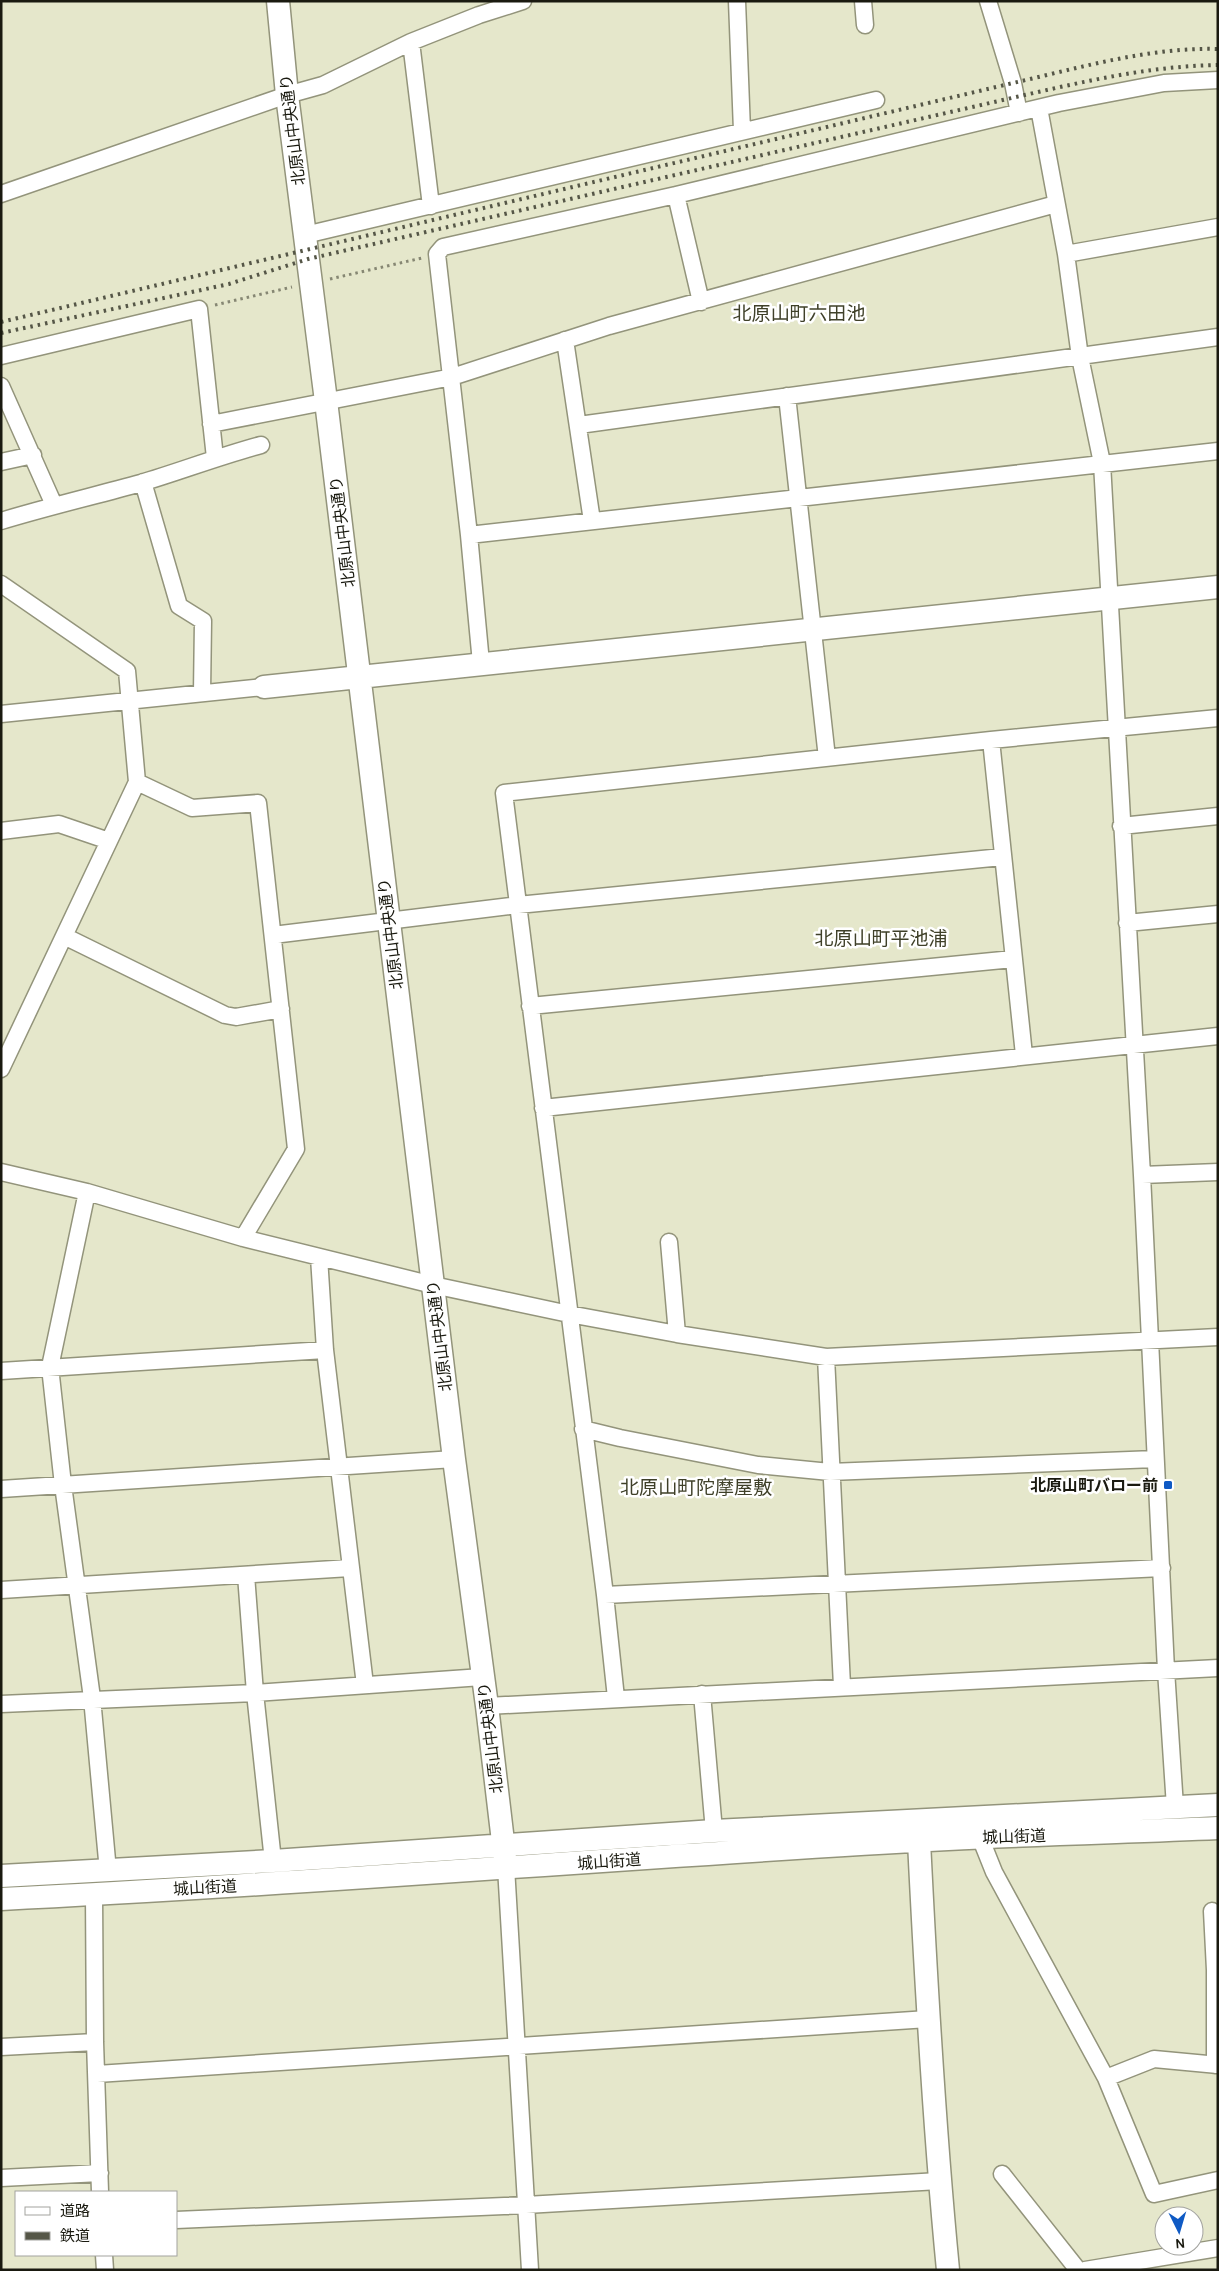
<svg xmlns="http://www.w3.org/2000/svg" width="1219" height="2271" font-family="Karla,'Noto Sans JP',sans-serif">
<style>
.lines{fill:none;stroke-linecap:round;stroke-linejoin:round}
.street-casing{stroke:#93947b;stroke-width:19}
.secondary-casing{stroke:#93947b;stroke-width:25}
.path{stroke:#868773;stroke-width:3;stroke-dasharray:2.5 4;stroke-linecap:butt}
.street{stroke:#fff;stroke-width:16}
.secondary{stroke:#fff;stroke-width:22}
.rail{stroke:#555647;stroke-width:4;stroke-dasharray:2.5 5;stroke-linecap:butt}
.poi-dot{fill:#0f5ac4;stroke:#fff;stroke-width:2}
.labels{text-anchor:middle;stroke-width:5;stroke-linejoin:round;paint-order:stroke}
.street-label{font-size:16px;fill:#1a1a10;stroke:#fff}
.poi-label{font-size:16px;font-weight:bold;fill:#1a1a10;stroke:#fff;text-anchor:end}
.quarter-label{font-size:19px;fill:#3f4029;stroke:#fff}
</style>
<rect width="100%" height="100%" fill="#e5e7cb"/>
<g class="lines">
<g class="street-casing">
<path id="street" d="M737 1 742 131
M863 1 865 25
M988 1 1013 83 1019 113
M411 42 431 206
M1039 108 1066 254 1080 357 1102 463 1142 1175 1166 1670 1175 1807
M1 194 287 95 323 85 411 42 479 15 523 1
M676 195 701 302
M305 235 876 100
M1066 254 1218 227
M565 340 592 521
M1 356 199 309 215 458
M1 386 54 505
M787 396 827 758
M211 424 452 377 609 326 1056 204
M579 425 1218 337
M1 462 33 455
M143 482 179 606 203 621 202 693
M1 521C47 507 94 496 141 483 181 471 220 456 261 445
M469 535 1218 451
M1 584 127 671 137 782 192 808 258 803 296 1149 243 1238
M481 663 469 535 437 254 443 247 676 195 1059 103 1164 83 1218 80
M1 714 264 687
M991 740 1024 1055
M1121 826 1218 816
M1 831 59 824 109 841
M1127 923 1218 914
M273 935 518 905 1002 857
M64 936 225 1015 236 1017 281 1009
M530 1006 1013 959
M1 1069 137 782
M543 1108C768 1085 993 1059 1218 1036
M1 1172 87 1192 243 1238 433 1285 569 1314 677 1334 826 1357 1218 1337
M1142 1175 1218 1172
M87 1192 50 1367 63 1485 92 1698 108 1871
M669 1242 677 1334
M319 1257 325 1350 365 1685
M826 1357 842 1686
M1 1371 325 1350
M583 1429 620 1438 758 1465 830 1472 1155 1459
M1 1489 454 1459
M246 1575 255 1693 273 1861
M1 1590 350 1568
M605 1595 1162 1568
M702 1694 714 1831
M616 1698 605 1595 504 793 991 740 1218 718
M1 1704 255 1693 482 1677
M487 1706 1218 1668
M980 1837 994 1872 1106 2078 1154 2194 1218 2180
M506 1867 530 2270
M94 1895 95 2042 100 2192
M1212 1911 1215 1970V2065
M1 2047 95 2042
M97 2074 928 2019
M1106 2078 1154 2059 1218 2065
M1002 2174 1078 2270
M1 2178 100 2173
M176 2220 526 2205 939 2181
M104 2255 105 2270
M1085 2270 1218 2248"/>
</g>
<g class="secondary-casing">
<path id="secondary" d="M278 1 287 95 326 401 454 1459 487 1706 506 1867
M264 687 1218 587
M919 1841C926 1984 934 2127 948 2270
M1 1876 273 1861 714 1831 1218 1805
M1 1899C317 1884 633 1856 948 1839 1038 1834 1128 1832 1218 1828"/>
</g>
<path class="path" d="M330 279 422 258
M215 305 292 287"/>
<use href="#street" class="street"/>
<use href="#secondary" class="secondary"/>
<path class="rail" d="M1 322 1013 83C1079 68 1149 47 1218 49
M1 333 229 284 308 259 1016 97C1082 82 1149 66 1218 65"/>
</g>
<rect class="poi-dot" x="1163" y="1480" width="10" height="10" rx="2.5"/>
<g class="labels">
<g class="street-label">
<text transform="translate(292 130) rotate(-97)" y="6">北原山中央通り</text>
<text transform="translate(342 532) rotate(-97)" y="6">北原山中央通り</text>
<text transform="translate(390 934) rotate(-97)" y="6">北原山中央通り</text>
<text transform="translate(439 1336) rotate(-97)" y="6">北原山中央通り</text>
<text transform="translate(490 1738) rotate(-97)" y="6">北原山中央通り</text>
<text transform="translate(1014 1836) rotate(-2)" y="6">城山街道</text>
<text transform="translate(609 1861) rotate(-4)" y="6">城山街道</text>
<text transform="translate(205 1887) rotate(-3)" y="6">城山街道</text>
</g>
<g class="poi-label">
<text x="1158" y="1491">北原山町バロー前</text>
</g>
<g class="quarter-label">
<text x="799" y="320">北原山町六田池</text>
<text x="881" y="945">北原山町平池浦</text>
<text x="696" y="1494">北原山町陀摩屋敷</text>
</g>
</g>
<rect width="1219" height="2271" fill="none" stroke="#1a1a10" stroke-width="5"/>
<rect x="15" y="2191" width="162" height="65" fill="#ffffff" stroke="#a3a39f"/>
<rect x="25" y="2207" width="25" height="8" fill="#ffffff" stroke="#a3a39f"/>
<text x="60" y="2216" font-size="15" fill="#1a1a10">道路</text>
<rect x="25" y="2232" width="25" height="8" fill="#555647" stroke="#a3a39f"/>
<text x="60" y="2241" font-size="15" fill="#1a1a10">鉄道</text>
<g transform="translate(1179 2231) rotate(175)"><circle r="24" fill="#ffffff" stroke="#a3a39f"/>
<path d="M0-4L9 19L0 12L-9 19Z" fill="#0f5ac4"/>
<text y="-8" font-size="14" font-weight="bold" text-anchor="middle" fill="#1a1a10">N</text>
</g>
</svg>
